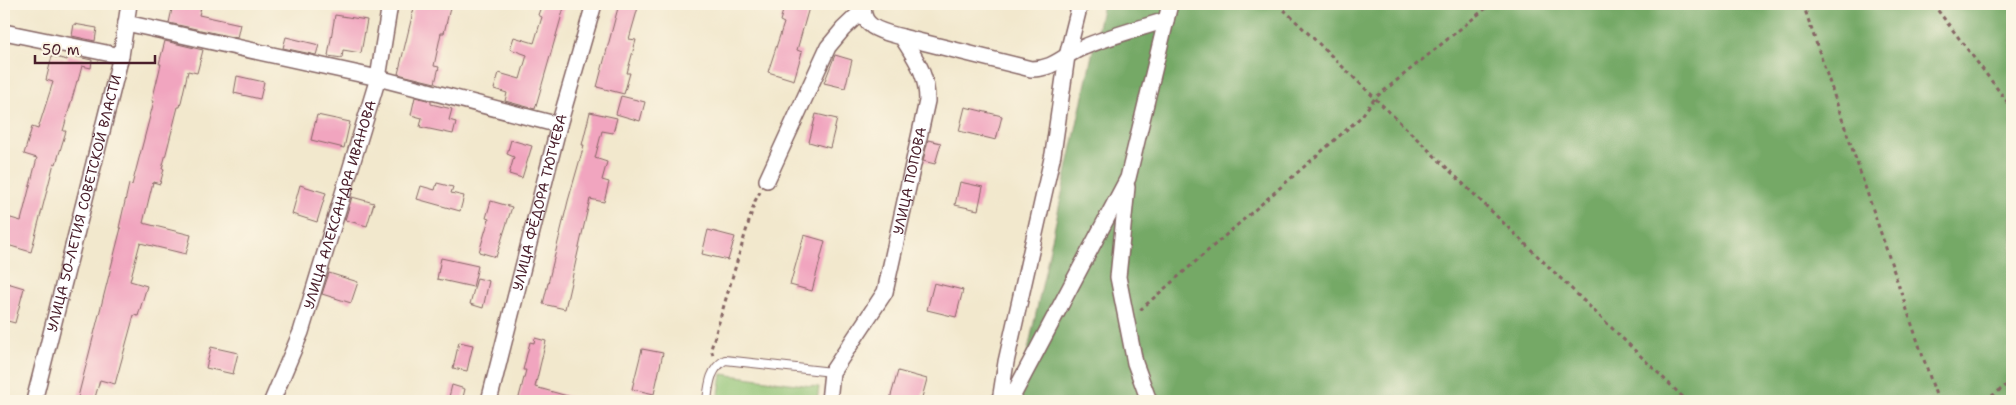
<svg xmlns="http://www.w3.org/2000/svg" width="2016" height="405" font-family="'Shantell Sans',sans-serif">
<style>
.green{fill:#90c374;stroke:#6d7150}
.forest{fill:#74a966;stroke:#5f6448}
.building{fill:#f1a5bf}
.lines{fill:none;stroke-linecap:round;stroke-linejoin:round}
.service-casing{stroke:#856564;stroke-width:10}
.minor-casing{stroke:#856564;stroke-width:18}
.path{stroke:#856564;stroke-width:3;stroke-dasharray:4 4;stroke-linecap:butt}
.service{stroke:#fff;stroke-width:8}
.minor{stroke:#fff;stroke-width:15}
.labels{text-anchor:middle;stroke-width:4.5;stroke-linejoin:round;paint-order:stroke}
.street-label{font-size:14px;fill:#4a1f2b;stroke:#fcf5e5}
</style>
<rect width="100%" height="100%" fill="#fcf5e5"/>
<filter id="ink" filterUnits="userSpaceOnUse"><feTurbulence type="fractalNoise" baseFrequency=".02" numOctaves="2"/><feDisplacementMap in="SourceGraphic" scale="10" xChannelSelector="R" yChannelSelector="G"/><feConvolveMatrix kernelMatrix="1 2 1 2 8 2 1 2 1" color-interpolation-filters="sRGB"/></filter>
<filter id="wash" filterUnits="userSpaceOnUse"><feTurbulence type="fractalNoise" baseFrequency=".0096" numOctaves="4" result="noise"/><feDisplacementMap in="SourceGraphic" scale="20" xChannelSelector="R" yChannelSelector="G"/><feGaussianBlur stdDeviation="1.12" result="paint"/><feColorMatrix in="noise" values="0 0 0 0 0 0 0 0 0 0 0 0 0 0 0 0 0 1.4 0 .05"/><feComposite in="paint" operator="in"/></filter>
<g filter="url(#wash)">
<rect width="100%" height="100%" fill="#f2e8cd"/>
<path class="green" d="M722 374 819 387 817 401H718Z"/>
<path class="forest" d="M1103 4H2012V401H1017Z"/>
<g id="blocks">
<path class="building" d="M173 4H202L199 15 240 24 237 38 169 23Z
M415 4H451L444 33H441L434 66 439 67 435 83 398 74Z
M542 4H565L535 109 505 101 507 93 494 89 499 73 520 79 527 55 510 49 514 37 534 43 542 17 538 15Z
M619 4H639L629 39 636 40 627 73H630L624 94 597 87Z
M785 4H810L797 50 802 52 794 80 768 72 784 23 780 21Z
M335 15 367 20 361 53 343 50 342 58 328 56Z
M74 24 97 28 95 41 72 36Z
M286 37 319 45 316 55 283 48Z
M165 41 203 50 197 73 188 71 180 107H178L162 169H164L160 184 153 182 143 223 191 235 186 254 140 243 130 281 147 286 138 316 134 315 115 384 100 380 94 401H77L121 228H119L129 184 132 185 154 101H152L161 64H159Z
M68 55 92 60 91 68 82 66 78 81H77L63 131H66L56 164 54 163 31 252 4 244V216L21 221 37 158 24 154 32 127 38 129 53 82 46 80 52 56 67 60Z
M835 55 852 60 845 88 824 83Z
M237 76 264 82 260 99 234 93Z
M621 96 645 102 640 121 616 114Z
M415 97 431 101V104L452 109 449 120 456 122 453 134 420 127 422 118 411 115Z
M965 107 1002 116 996 140 959 131Z
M590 112 617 118 613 133 602 131 595 158 607 162 602 180 609 182 604 202 590 199 565 309 543 304 568 201 584 145H582Z
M816 114 837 119 830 148 809 142Z
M317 115 350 122 344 148 311 140Z
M511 140 532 146 522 178 509 174 514 157 507 154Z
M928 140 941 143 935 164 923 161Z
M960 182 983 187 978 210 955 205Z
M437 183 453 187 451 193 464 196 460 211 417 199 421 186 435 190Z
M300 185 326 193 317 222 292 214Z
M352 197 374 203 367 226 345 220Z
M491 201 512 207 496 257 479 252 489 219 486 218Z
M708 230 735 237 728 260 702 254Z
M804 235 825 241 812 291 790 285Z
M441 258 478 266 473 287 437 279Z
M329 273 358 282 351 303 322 294Z
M477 278 489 281 483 308 470 304Z
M4 282 24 288 15 323 4 320Z
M934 283 963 290 956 317 927 310Z
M535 338 546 341 535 387 571 397V401H518L526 370H523L530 342 534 343Z
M459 342 473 345 467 371 453 368Z
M211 347 238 353 233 374 206 368Z
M642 349 663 353 654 394 632 389Z
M898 371 927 379 921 401H900L890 399Z
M452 385 465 389 462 401H448Z"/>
</g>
</g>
<g filter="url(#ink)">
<use href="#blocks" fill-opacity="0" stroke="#856564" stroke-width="1"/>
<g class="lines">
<g class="service-casing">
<path id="service" d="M707 401C709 384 710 369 725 360L832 372"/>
</g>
<g class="minor-casing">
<g id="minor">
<path d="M126 23 378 78 559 125"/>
<path d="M4 32 121 56"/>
<path d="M902 37 1031 69C1055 69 1063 55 1084 47 1110 36 1138 29 1166 20"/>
<path d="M767 180 828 47 843 29 863 10"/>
<path d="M1127 187 1118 277 1135 363 1149 401"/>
<path id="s1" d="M34 401 121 56 129 4"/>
<path id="s2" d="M272 401 301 332 378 78 390 4"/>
<path id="s3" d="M489 401 559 125 594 4"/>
<path id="s4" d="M829 401 832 372 885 292 927 101C927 73 916 60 902 37 884 32 859 28 864 4"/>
<path d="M1000 401 1006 362 1053 154 1067 56 1080 4"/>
<path d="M1010 401 1128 178 1170 4"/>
</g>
</g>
<path class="path" d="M1278 4 1687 401
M1803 4 1938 401
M1933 4 2012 108
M1140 310 1361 117 1375 98 1491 4
M713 355 711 349 755 201 760 192
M1985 401 2012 381"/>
<use href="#service" class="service"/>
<use href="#minor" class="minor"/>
</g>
</g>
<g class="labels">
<g class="street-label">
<text dy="5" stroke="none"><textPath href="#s4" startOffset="239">УЛИЦА ПОПОВА</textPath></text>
<text dy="5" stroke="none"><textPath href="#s3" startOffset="205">УЛИЦА ФЁДОРА ТЮТЧЕВА</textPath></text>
<text dy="5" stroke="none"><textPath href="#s1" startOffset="204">УЛИЦА 50-ЛЕТИЯ СОВЕТСКОЙ ВЛАСТИ</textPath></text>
<text dy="5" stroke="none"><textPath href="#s2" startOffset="208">УЛИЦА АЛЕКСАНДРА ИВАНОВА</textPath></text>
</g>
</g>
<rect width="2016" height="405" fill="none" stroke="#fcf5e5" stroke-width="20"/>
<path d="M35 55v8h120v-8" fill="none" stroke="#4a1f2b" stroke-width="2.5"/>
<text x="42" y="55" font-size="15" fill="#4a1f2b" stroke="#fcf5e5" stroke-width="4" paint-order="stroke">50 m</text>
</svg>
